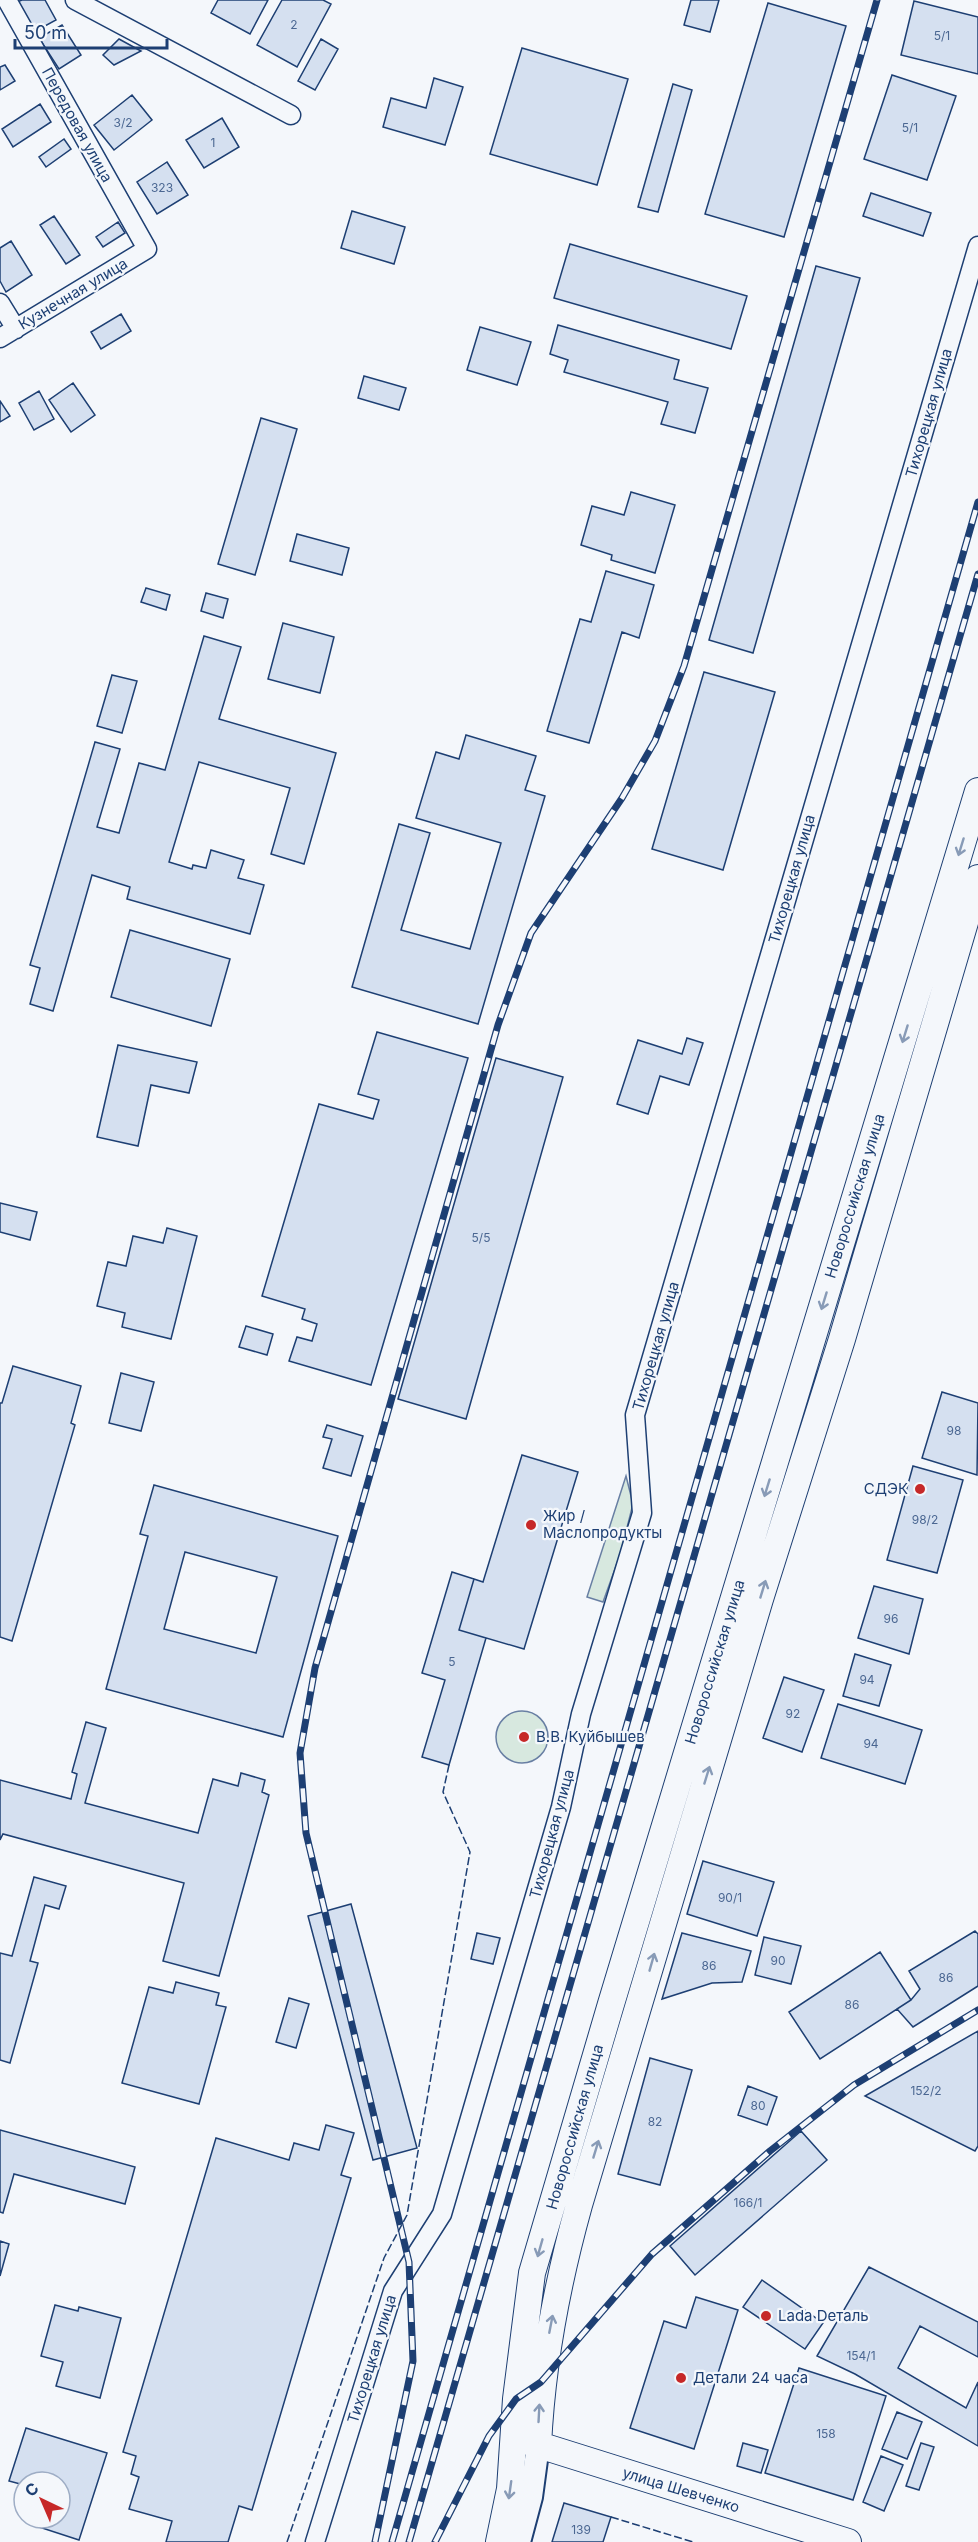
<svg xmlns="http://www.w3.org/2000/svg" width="978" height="2542" font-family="Inter,sans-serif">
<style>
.green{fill:#d7e8df;stroke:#687fa3;stroke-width:1.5}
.building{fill:#d5e0f0;stroke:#1d3f73;stroke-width:1.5;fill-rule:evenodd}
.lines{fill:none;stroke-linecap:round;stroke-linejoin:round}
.minor-casing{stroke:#1d3f73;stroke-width:21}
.tertiary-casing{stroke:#1d3f73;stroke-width:26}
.secondary-casing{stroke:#1d3f73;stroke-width:28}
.minor{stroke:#f4f7fb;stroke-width:18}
.tertiary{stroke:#f4f7fb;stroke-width:22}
.secondary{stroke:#f4f7fb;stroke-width:26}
.rail-casing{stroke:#1d3f73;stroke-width:7}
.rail{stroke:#f4f7fb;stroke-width:4.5;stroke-dasharray:14;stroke-linecap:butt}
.fence{stroke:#1d3f73;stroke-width:1.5;stroke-dasharray:8 3;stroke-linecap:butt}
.oneway{stroke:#889bb7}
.poi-dot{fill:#c62828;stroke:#f4f7fb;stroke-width:2}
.labels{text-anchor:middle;stroke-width:4.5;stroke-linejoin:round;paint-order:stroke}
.number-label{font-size:12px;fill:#4b6792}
.street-label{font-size:15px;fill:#1d3f73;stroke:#f4f7fb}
.poi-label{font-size:15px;fill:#1d3f73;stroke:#f4f7fb;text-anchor:start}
</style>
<rect width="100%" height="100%" fill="#f4f7fb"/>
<path class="green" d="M626 1476 633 1504 620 1555 603 1602 587 1597Z
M496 1737a26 26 0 1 1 52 0a26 26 0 1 1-52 0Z"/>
<path class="building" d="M22 0H45L56 20 34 32 17 2Z
M218 0H268L250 34 211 13Z
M282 0H323L331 4 297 67 257 45Z
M691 0H719L710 32 684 25Z
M914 1 978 17V74L901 55Z
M768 3 846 26 784 237 705 214Z
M62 25 81 55 59 69 39 38Z
M119 39 141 51 114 65 103 55Z
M321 39 338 49 315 90 298 81Z
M522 48 628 79 597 185 490 154Z
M5 65 15 81 0 90V67Z
M892 75 956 96 927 180 864 159Z
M434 78 463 87 445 145 383 127 391 98 426 108Z
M673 84 692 90 658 212 638 207Z
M132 95 152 120 114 150 94 125Z
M40 104 51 122 13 147 2 129Z
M222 118 239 147 204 168 186 140Z
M64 139 71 149 46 167 39 157Z
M167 162 188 195 157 214 137 182Z
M871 193 931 213 923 236 863 216Z
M352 211 405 227 394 264 341 248Z
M54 216 80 255 66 264 40 225Z
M118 222 125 233 103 247 96 237Z
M11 241 32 275 6 292 0 281V248Z
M570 244 747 296 731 349 554 298Z
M816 266 860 278 753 653 709 640Z
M121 314 131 331 101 349 91 332Z
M558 325 679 360 674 379 708 388 695 433 661 424 668 402 564 372 568 360 550 354Z
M480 327 531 342 517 385 467 370Z
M364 376 406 388 399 410 358 398Z
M73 383 95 415 71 432 49 400Z
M39 391 54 419 34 430 19 403Z
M0 401 10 416 0 422Z
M261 418 297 429 255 575 218 564Z
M631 492 675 505 655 573 611 560 612 555 581 545 592 506 624 515Z
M297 534 349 548 342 575 290 561Z
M606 571 654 585 639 638 622 632 589 743 547 731 580 619 591 622Z
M146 588 170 595 166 610 141 602Z
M206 593 228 599 223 618 201 611Z
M283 623 334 637 320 693 268 679Z
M204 636 241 647 219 719 336 753 304 864 271 854 290 788 199 762 169 862 192 869 193 865 206 868 211 850 244 860 238 878 264 885 250 934 127 899 130 887 92 875 53 1011 30 1004 40 968 30 965 95 742 120 749 97 827 119 833 139 763 165 770Z
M704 672 775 692 723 870 652 849Z
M112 675 137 681 122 733 97 726Z
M466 735 536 756 525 790 545 796 478 1024 352 987 399 824 430 833 401 930 470 949 501 843 416 818 436 752 459 759Z
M130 930 230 959 211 1026 111 997Z
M377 1032 468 1058 371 1385 289 1361 297 1337 312 1341 317 1324 302 1319 305 1309 262 1296 319 1104 373 1119 379 1100 358 1094Z
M687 1038 703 1043 689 1085 660 1076 648 1114 617 1104 638 1040 682 1054Z
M118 1045 197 1062 189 1093 151 1085 138 1146 97 1137Z
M496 1058 563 1077 466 1419 398 1399Z
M0 1203 37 1212 30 1240 0 1232Z
M167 1228 197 1236 171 1339 122 1327 125 1313 97 1306 108 1262 126 1266 133 1236 163 1243Z
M246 1326 273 1334 267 1355 239 1347Z
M13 1366 81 1386 71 1423 75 1425 12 1641 0 1637V1403H2Z
M121 1373 154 1382 141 1431 109 1423Z
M942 1392 978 1403 977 1475 922 1458Z
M327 1425 363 1436 351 1476 323 1468 332 1439 323 1437Z
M522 1455 578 1472 524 1649 459 1630 474 1579 483 1582Z
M913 1466 963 1480 937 1573 887 1560Z
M154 1485 338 1536 283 1737 106 1689 148 1536 140 1534ZM185 1552 277 1577 256 1653 164 1629Z
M452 1572 474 1579 459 1630 486 1638 449 1765 422 1757 445 1680 422 1673Z
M874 1586 923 1599 909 1654 858 1638Z
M855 1654 891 1665 879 1706 843 1696Z
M784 1677 824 1690 802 1752 763 1738Z
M838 1704 922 1730 905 1784 821 1758Z
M86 1722 106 1728 85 1803 198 1833 213 1779 238 1786 241 1773 265 1780 262 1792 269 1795 219 1976 163 1961 184 1883 3 1834 0 1840V1780L71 1799 77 1774 72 1772Z
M703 1861 774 1882 757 1936 687 1914Z
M34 1877 66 1886 59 1909 45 1905 30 1961 38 1963 10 2063 0 2060V1953L12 1956Z
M351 1904 417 2148 373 2160 308 1916Z
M975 1931 978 1934V1986L913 2027 897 2009 911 2000 920 1989 909 1971Z
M477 1933 500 1938 493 1964 471 1959Z
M682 1933 751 1951 742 1982 712 1983 662 1999Z
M764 1937 801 1946 791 1984 755 1975Z
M880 1952 911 2000 820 2059 789 2012Z
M176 1982 219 1993 216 2005 226 2007 199 2104 122 2083 149 1987 173 1993Z
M289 1998 309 2004 296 2048 276 2042Z
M978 2031V2146L975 2151 865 2096Z
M650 2058 692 2070 660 2185 618 2174Z
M748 2086 777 2097 767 2125 738 2115Z
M326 2125 354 2133 341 2175 351 2178 252 2510 239 2506 228 2542H166L172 2521 129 2509 139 2477 131 2474 136 2456 123 2452 216 2138 289 2160 294 2143 319 2150Z
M0 2130 135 2167 125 2204 14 2174 3 2213 0 2212Z
M801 2131 827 2160 695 2275 670 2246Z
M0 2241 9 2244 0 2276Z
M869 2267 978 2322V2357L920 2326 898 2368 966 2408 978 2382V2446L855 2374 817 2356Z
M762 2280 823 2323 805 2349 743 2307Z
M696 2297 738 2310 694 2449 630 2428 664 2321 686 2328Z
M55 2305 78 2311 79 2307 121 2318 100 2398 56 2386 63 2362 41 2356Z
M799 2368 886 2396 853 2500 765 2473Z
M897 2412 922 2422 907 2459 882 2449Z
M26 2428 107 2453 79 2540 36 2526 38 2518H60V2482H24V2485L9 2481Z
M743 2443 768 2450 761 2473 737 2466Z
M921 2443 934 2447 919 2490 906 2486Z
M881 2456 903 2465 884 2511 863 2502Z
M564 2503 611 2517 603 2542H552Z"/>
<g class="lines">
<g class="minor-casing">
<path id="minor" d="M75 0 291 115
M0 303 16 329
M0 338 147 249 7 0
M315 2542 393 2291 442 2214 561 1807 581 1714 642 1513 635 1415 978 246"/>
</g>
<g class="tertiary-casing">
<path id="tertiary" d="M519 2542 531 2497 538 2445"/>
</g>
<g class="secondary-casing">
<path id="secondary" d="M523 2440 848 2542
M538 2445C542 2363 557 2284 579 2205L760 1599 842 1339 978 878
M499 2542 510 2489 516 2399 532 2273 611 2004 978 791"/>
</g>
<use href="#minor" class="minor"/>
<use href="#tertiary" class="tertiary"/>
<use href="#secondary" class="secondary"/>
<g class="rail-casing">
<path id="rail" d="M375 2542 413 2361 409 2262 306 1833 300 1753 315 1668 498 1025 531 933 622 798 655 741 684 666 877 0
M392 2542 978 502
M409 2542 978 574
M435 2542 489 2436 516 2399 541 2382 652 2254 770 2151 854 2085 978 2010"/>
</g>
<use href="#rail" class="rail"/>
<path class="fence" d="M611 2517 693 2542
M287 2542 384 2258 407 2215 470 1852 443 1792 449 1765"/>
</g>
<defs><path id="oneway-shaft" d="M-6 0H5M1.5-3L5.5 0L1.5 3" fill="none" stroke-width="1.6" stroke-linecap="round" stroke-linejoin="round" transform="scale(1.5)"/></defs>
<g class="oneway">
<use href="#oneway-shaft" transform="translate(961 847) rotate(107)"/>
<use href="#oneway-shaft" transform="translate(905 1034) rotate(107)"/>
<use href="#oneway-shaft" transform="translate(824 1301) rotate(107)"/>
<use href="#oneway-shaft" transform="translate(767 1488) rotate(107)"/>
<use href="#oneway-shaft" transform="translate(763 1589) rotate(-73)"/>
<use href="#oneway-shaft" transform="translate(707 1775) rotate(-73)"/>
<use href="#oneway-shaft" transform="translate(652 1962) rotate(-74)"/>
<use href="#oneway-shaft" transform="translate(596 2149) rotate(-73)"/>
<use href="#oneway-shaft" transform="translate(540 2248) rotate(106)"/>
<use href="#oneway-shaft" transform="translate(551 2324) rotate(-79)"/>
<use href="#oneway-shaft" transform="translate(539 2413) rotate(-87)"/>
<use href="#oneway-shaft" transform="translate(510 2490) rotate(98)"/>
</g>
<g class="poi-dot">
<circle cx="920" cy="1489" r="6"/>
<circle cx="531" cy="1525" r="6"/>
<circle cx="524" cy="1737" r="6"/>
<circle cx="766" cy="2316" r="6"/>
<circle cx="681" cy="2378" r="6"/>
</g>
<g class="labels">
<g class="number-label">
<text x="294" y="29">2</text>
<text x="942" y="40">5/1</text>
<text x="123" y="127">3/2</text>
<text x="910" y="132">5/1</text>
<text x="213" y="147">1</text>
<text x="162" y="192">323</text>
<text x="481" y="1242">5/5</text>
<text x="954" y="1435">98</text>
<text x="925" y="1524">98/2</text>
<text x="891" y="1623">96</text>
<text x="452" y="1666">5</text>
<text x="867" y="1684">94</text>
<text x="793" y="1718">92</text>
<text x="871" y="1748">94</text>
<text x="730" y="1902">90/1</text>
<text x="778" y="1965">90</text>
<text x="709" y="1970">86</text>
<text x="946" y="1982">86</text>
<text x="852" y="2009">86</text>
<text x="926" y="2095">152/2</text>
<text x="758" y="2110">80</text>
<text x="655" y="2126">82</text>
<text x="748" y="2207">166/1</text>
<text x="861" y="2360">154/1</text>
<text x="826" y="2438">158</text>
<text x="581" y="2534">139</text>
</g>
<g class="street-label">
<text transform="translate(77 125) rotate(61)" y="5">Передовая улица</text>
<text transform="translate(73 294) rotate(-31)" y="5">Кузнечная улица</text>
<text transform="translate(929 413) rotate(-74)" y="5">Тихорецкая улица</text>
<text transform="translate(792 879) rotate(-74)" y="5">Тихорецкая улица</text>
<text transform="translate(855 1196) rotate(-73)" y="5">Новороссийская улица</text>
<text transform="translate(656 1346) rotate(-74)" y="5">Тихорецкая улица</text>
<text transform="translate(715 1662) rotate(-73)" y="5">Новороссийская улица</text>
<text transform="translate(552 1834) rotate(-75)" y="5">Тихорецкая улица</text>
<text transform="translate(575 2127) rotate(-74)" y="5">Новороссийская улица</text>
<text transform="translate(372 2359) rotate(-73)" y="5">Тихорецкая улица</text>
<text transform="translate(681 2490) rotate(17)" y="5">улица Шевченко</text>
</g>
<g class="poi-label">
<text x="908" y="1494" text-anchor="end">СДЭК</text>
<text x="543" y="1521">Жир /<tspan x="543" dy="17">Маслопродукты</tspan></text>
<text x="536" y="1742">В.В. Куйбышев</text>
<text x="778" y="2321">Lada Dеталь</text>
<text x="693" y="2383">Детали 24 часа</text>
</g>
</g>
<g transform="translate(42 2500) rotate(316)"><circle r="28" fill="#f4f7fb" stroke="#9eadc5" stroke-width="1.5"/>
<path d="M0-4.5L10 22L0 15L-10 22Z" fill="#c62828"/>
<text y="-9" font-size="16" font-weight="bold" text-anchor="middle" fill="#1d3f73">С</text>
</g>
<path d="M15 39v9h152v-9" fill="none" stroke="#1d3f73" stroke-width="3"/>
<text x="24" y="39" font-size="18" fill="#1d3f73" stroke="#f4f7fb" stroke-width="4.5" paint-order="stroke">50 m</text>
</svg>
